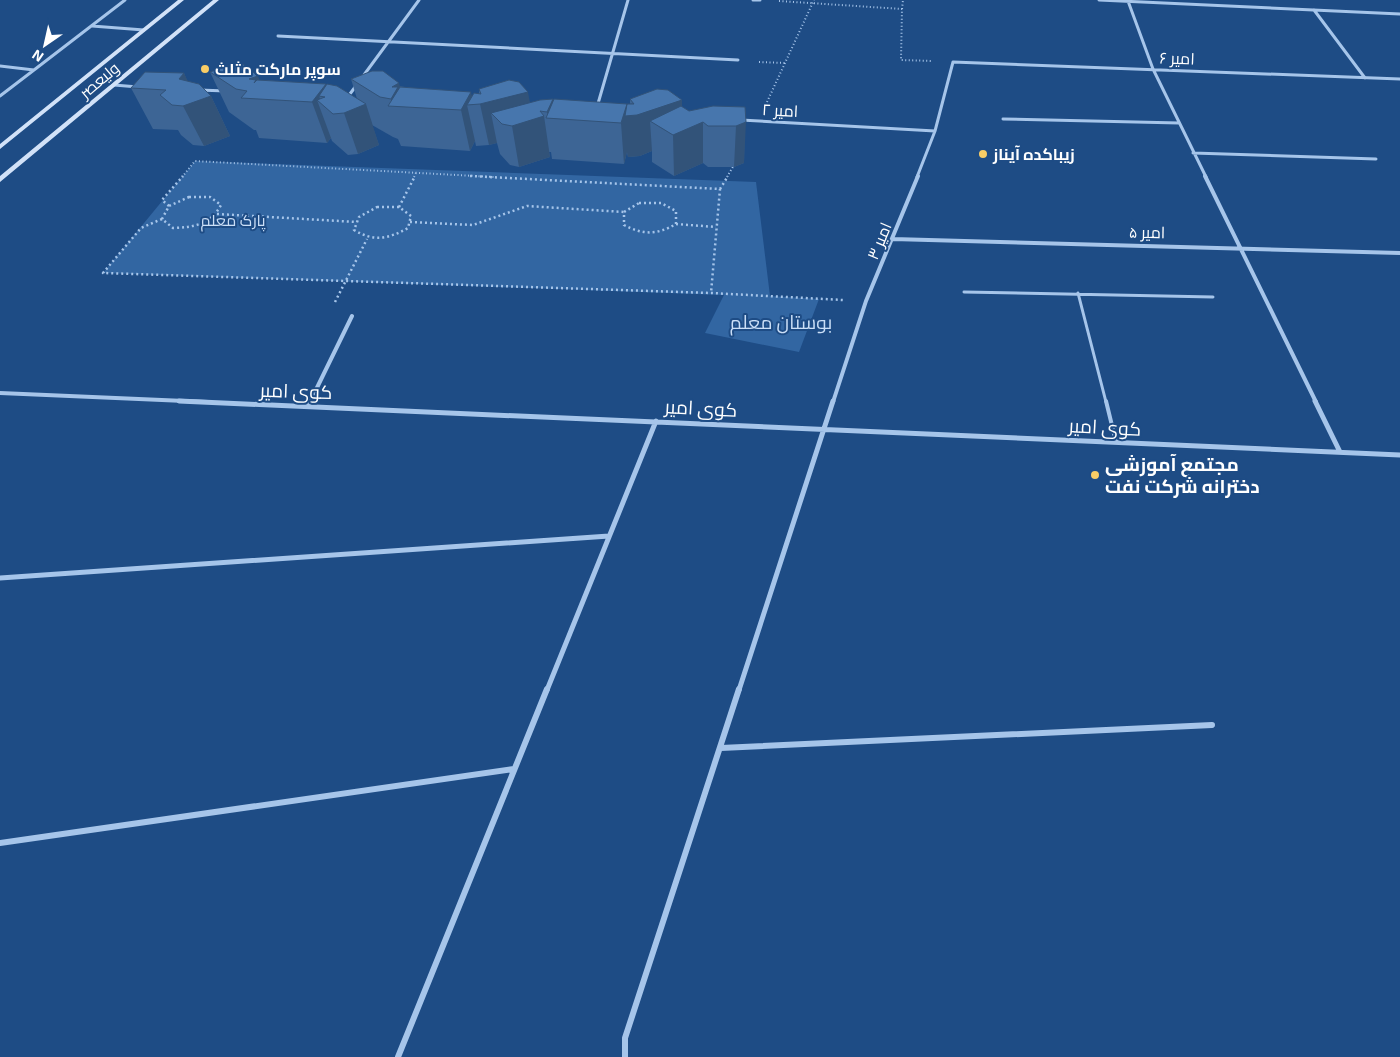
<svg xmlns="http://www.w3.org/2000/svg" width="1400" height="1057" font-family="'Exo 2',Cairo,sans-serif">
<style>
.green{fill:#3266a2}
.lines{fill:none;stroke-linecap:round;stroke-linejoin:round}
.path-far1{stroke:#a6c5ea;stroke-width:2;stroke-dasharray:1 2.5;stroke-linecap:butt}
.path{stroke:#a6c5ea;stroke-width:2.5;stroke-dasharray:2 3;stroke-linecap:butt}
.lane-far1{stroke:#a6c5ea;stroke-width:3}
.lane{stroke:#a6c5ea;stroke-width:4}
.street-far3{stroke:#a6c5ea;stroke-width:3}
.street-far2{stroke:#a6c5ea;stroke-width:4}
.street-far1{stroke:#a6c5ea;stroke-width:5}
.street{stroke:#a6c5ea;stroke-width:6}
.secondary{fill:#d2e2f8;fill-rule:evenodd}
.wall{fill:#3d6595}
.shaded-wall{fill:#325379}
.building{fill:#4776ad;stroke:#325379}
.poi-dot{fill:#f9cd66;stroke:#1e4c85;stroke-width:2}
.labels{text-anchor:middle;stroke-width:4;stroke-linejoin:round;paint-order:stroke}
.far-street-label{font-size:16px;fill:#fff;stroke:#1e4c85}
.far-poi-label{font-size:16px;font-weight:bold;fill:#fff;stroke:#1e4c85;text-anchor:start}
.far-park-label{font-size:16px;fill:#cbdff7;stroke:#1e4c85}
.park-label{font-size:19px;fill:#cbdff7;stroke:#1e4c85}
.street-label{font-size:19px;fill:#fff;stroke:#1e4c85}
.poi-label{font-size:19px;font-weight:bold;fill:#fff;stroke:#1e4c85;text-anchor:start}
</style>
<rect width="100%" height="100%" fill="#1e4c85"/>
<path class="green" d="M195 161 756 182 770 296 819 299 799 352 705 333 724 295 103 273Z"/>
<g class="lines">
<path class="path-far1" d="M779 1 902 9 901 60 933 61
M902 9 903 0
M759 62 785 63
M767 102 814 0
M182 177 195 161 494 177
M414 177 416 173
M727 177 734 165"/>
<path class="path" d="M470 176 720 189 711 293
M720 189 728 176
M189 197H210L221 205C210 225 194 227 173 228L162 219 169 206Z
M639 203H661L676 211V224C657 235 643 235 624 225V212Z
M169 206 162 200 183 176
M377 207H399L411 216 408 228C388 239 374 242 354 230L359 217Z
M399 207 415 176
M217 214 357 222
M162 219 141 228 103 273 711 293 843 300
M410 222 473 225 527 206 624 212
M676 224 716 227
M335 302 367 239"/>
<path class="lane-far1" d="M964 292 1213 297
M1078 293 1106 402"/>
<path class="lane" d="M1106 401 1116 442"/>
<path class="street-far3" d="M753 0H760
M1099 0 1400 14
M1128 1 1153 69 1206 177
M1314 10 1365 78
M92 26 144 30
M278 36 738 60
M0 66 34 70 0 96
M34 70 125 0
M114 85 138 87
M199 90 226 91
M347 98 419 0
M597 107 628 0
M1003 119 1179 123
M741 120 935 131
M1193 153 1376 159
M917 177 935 131 953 62 1400 79"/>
<path class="street-far2" d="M1205 176 1316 402
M893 239 1400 253
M0 393 208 402
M310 402 352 316
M833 402 866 301 918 176"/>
<path class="street-far1" d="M179 401 1400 455
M1315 401 1340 452
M308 406 310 401
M0 578 609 536
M547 690 656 421
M739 690 833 401"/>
<path class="street" d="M721 748 1212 725
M0 843 514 769
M398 1057 547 689
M625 1057V1038L739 689"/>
<path class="secondary" d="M178 0H184L0 149V144Z
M213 0H219L0 182V176Z"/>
</g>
<path class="wall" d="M210 72 259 80 326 84V85L357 99 351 79 472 97 479 94V89L530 103 553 101 630 104V99L682 100V107L689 111 745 107 744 163 734 167H708L703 163 674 176 652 162V151L640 156 628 157 627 152 624 164 552 159 551 152H549L550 157 519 167 510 165 500 154 497 143 489 145 476 146 475 141 470 151 401 146 398 139 393 137 372 125 379 145 358 154 348 155 332 141 331 138 327 143 259 138 256 130H254L229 112Z
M184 73 187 81 211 96 230 136 204 146 193 145 181 135 178 130 153 129 131 88Z"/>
<path class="shaded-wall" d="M184 73 197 101 211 96 230 136 204 146 183 106 179 79Z
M258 76 267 99 249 79Z
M399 83 406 107 393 106 391 99 392 87Z
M326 84 336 114 325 97 319 96 322 104 317 100 331 138 327 143 312 102Z
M471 92 474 105H467L475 141 470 151 461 110Z
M528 92 533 119 544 116 550 157 519 167 512 126 491 113 497 143 489 145 480 104Z
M553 99 556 119 548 118 547 112Z
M682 100V131L703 122V163L674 176 673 135 650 121 652 151 640 156 628 157 627 152 624 164 621 123 627 104Z
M366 104 379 145 358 154 344 113Z
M746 122 744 163 734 167 736 126Z"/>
<path class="building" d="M233 64H243L258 76 249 79 256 80 254 83 257 80 326 84 312 102 241 98 247 91 236 89 210 72Z
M372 71H383L399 83 392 87H398L391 99 380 97 351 79Z
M145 72 184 73 179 79 199 84 211 96 183 106 172 105 160 95 166 90 131 88Z
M509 80 519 82 528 92 480 104 467 105 474 93 481 94 479 89Z
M327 84 337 86 366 104 344 113 333 114 317 100 325 97 319 96Z
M400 87 471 92 461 110 388 106Z
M657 89 668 90 682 100 637 115 625 116 627 104H634L630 99Z
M553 99 547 112 540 111 544 116 512 126 502 124 491 113 540 100Z
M554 99 627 104 621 123 546 118Z
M681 106 689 111 713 106 745 107 746 122 736 126H708L703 122 673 135 650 121Z"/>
<g class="poi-dot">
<circle cx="205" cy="69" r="5"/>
<circle cx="983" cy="154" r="5"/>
<circle cx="1095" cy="475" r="5"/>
</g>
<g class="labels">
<g class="far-street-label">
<text transform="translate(1177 58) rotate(2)" y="6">امیر ۶</text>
<text transform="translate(99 80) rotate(-40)" y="6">ولیعصر</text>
<text transform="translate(780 110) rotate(3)" y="6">امیر ۲</text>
<text transform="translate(1147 232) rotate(1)" y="6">امیر ۵</text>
<text transform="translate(879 241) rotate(-67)" y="6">امیر ۳</text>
</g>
<g class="far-poi-label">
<text x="215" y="75">سوپر مارکت مثلث</text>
<text x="993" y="160">زیباکده آیناز</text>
</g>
<g class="far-park-label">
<text x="233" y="226">پارک معلم</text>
</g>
<g class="park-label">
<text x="781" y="329">بوستان معلم</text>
</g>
<g class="street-label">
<text transform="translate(296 391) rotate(2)" y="7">کوی امیر</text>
<text transform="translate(701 408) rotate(3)" y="7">کوی امیر</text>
<text transform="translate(1105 427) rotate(3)" y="7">کوی امیر</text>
</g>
<g class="poi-label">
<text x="1105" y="471">مجتمع آموزشی<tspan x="1105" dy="22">دخترانه شرکت نفت</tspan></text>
</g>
</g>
<g transform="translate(45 45) rotate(214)" stroke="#1e4c85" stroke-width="4" paint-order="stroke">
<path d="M0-4L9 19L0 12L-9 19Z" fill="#ffffff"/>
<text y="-8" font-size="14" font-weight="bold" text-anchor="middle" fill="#ffffff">N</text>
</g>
</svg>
